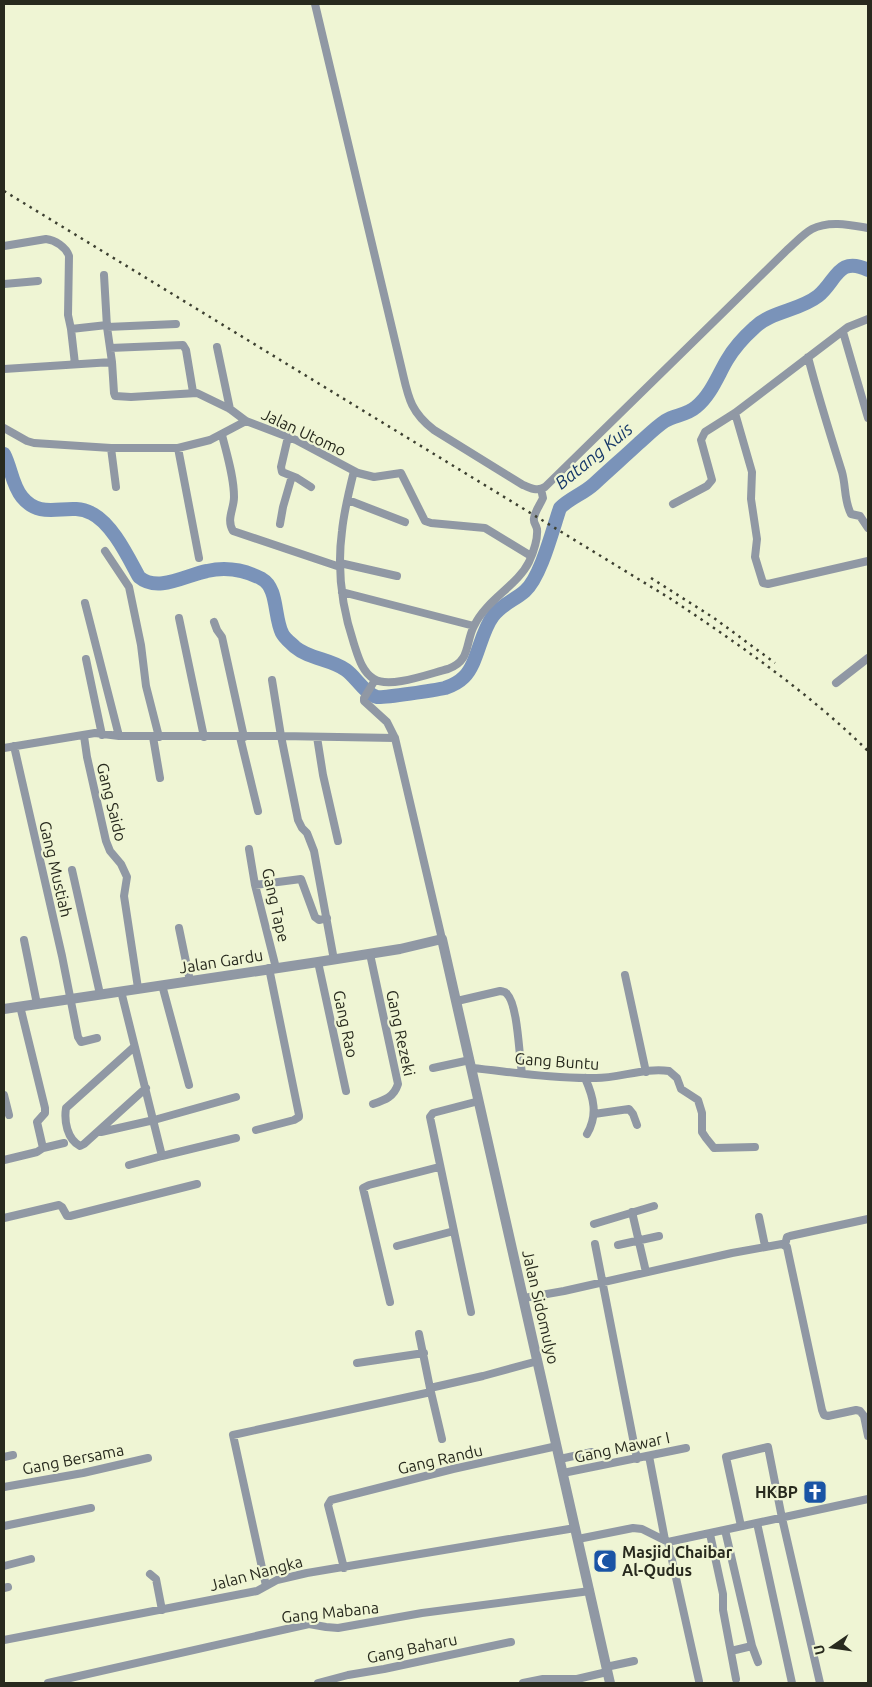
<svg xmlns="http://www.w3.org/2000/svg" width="872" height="1687" font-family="Ubuntu,sans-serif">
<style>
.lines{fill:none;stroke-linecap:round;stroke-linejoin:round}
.river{stroke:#7a93b9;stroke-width:14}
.minor{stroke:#9098a4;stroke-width:8}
.tertiary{stroke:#9098a4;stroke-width:10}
.rail{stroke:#3d4031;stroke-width:2.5;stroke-dasharray:2.5 5;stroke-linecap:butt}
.labels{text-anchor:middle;stroke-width:4.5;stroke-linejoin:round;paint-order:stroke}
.street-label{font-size:16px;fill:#282a1e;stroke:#eff5d4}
.poi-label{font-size:16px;font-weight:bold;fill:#282a1e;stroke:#eff5d4;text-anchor:end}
.water-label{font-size:18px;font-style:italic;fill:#173969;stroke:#eff5d4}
</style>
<rect width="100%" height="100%" fill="#eff5d4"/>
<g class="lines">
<path class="river" d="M4 454C11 467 12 485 22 497 42 522 68 501 91 513 112 523 128 557 139 577 158 593 186 575 207 571 225 567 245 570 262 579 278 588 274 617 282 633 284 638 291 643 295 647 309 659 331 659 346 670 356 677 365 694 377 697 384 698 436 690 445 688 451 686 459 682 464 677 478 663 480 633 493 616 502 604 515 600 525 591 541 577 553 528 560 508 570 498 583 494 594 484 609 470 624 457 639 443 647 436 656 427 665 421 675 415 687 415 696 407 711 395 718 375 727 360 734 348 744 337 754 328 771 311 799 311 818 296 836 282 838 255 868 270"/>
<path class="minor" d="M315 4 401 366C408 395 409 411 434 430L523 485C531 488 537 492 545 487L787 250C795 243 803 234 812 229 829 220 851 225 868 228
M4 246 46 239C55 240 66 247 69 256L68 315 71 329 107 325
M104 275 107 327 112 362 114 393 115 396 131 397 197 393 230 409 246 421 296 440 358 473 374 477 401 473 425 521 431 523 485 528 531 556
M4 284 38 281
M107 327 176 324
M71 329 75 364
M843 332 868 418
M217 347 230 409
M110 348 183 345 186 350 193 392
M808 357C818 396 830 434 842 472 846 486 844 501 851 514L860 516 868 528
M4 369 112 362
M735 413 752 472 751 499 757 539 755 557 763 583 768 584 868 561
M4 428 27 441 34 443 111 448H178L210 440 246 421
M222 435C227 455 234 477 234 497 234 509 226 519 233 531L340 567
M288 437 281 467 282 472 297 478 311 487
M111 448 116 487
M178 448 199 558
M354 471C349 491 344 511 342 531 337 568 342 608 354 644 358 656 362 672 374 679 390 689 431 673 448 669 471 661 465 643 474 626 487 599 517 586 529 562 533 553 538 539 537 529 536 524 533 523 534 518 535 511 540 505 543 498L541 489
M348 500 405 522
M673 504 707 486 712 480 701 440 705 432 735 413 848 327 868 319
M280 524 283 507 292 476
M105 551 129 587 141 645 146 686 159 737
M340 563 397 576
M342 592 474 626
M85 603 119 736
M179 618 204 737
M214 622 217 630 222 637 244 737
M86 659 102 735
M272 680 281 736 298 820 302 828 307 833 314 851 334 960
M375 680 364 698V701L387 722 395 738 442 939
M836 683 868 658
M84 736 87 757 106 841 110 851 121 864 127 877 124 896 138 988
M153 737 160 778
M240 737 258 811
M317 737 323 775 338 841
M14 746 62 956 78 1037 81 1042 97 1038
M4 748 95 733 119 736H281L395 738
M249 849 255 885 276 968
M72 870 100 994
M255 885 301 879 315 917 319 920 327 918
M179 928 190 981
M24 940 37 1004
M370 954 398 1084C394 1097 385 1100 373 1104
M318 962 346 1091
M625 975 646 1072
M162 985 189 1085
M121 991 162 1156 129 1165
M457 1001 500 991C504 992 505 991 507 994 518 1005 519 1056 522 1073
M20 1006 45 1108V1113L37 1122 43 1148
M134 1047 66 1108C64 1121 67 1139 80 1146L84 1144 146 1088
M433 1068 470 1060
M472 1068C512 1072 555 1079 596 1078 619 1078 647 1067 669 1071L677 1078 681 1089 698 1100 702 1113V1132L706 1138 714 1148 755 1147
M585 1078C594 1098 598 1115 587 1134
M4 1095 9 1115
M594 1114 629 1109 633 1114 637 1125
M256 1130 294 1120 299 1117V1115L269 968
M101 1132 154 1120 236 1097
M162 1156 236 1138
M4 1160 37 1152 43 1148 64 1143
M632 1212 646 1272
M759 1217 765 1246
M4 1218 59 1205 62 1207 67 1216H70L197 1184
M594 1224 654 1206
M595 1244 637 1459
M618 1245 659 1236
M785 1245 787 1237 790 1236 868 1219
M397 1246 454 1231
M524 1298 564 1291 732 1253 782 1244 787 1247 788 1252 822 1410 824 1415 828 1416 856 1410 860 1411 864 1416 868 1436
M390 1302 363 1188 369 1185 439 1167
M471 1312 430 1117 433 1113 479 1101
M419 1334 430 1388 483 1376 538 1361
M357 1363 424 1353
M430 1388 442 1439
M649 1456 665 1540
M4 1457 13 1455
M560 1459 592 1452
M563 1473 686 1448
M4 1487 83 1473 148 1458
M757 1523 792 1683
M4 1526 91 1508
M741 1526 726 1457 768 1447 782 1518 820 1683
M725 1530 752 1646 758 1662
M710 1534 723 1594V1610L736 1679
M578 1539 633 1528 642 1529 668 1542 868 1499
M668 1542 699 1681
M4 1566 31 1559
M344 1568 328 1505 331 1500 453 1469 557 1446
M150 1574 156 1579 162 1610
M266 1586 233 1435 431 1392
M4 1588 8 1587
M4 1640 257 1591 277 1580 307 1573 575 1528
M731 1651 752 1646
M606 1667 634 1661
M48 1683 309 1624 326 1627 338 1628 422 1613 590 1591
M318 1683 348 1675 384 1669 511 1642
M523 1683 543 1679H577L607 1672"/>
<path class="tertiary" d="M4 1009 318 962 400 949 442 939 610 1683"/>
<path class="rail" d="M4 191 671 599C740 645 809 693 868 751
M651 578 714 618 775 663"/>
</g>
<defs>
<g id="church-square" transform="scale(1.25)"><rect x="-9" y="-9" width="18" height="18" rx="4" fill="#1a54a5" stroke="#eff5d4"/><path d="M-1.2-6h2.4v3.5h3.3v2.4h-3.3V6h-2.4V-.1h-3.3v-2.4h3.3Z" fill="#fff"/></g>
<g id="mosque-square" transform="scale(1.25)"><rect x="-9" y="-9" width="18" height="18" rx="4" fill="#1a54a5" stroke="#eff5d4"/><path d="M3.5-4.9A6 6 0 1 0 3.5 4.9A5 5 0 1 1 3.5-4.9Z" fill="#fff"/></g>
</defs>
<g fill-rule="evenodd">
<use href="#church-square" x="815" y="1492"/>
<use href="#mosque-square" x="605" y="1561"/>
</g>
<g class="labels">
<g class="street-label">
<text transform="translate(304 432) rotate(25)" y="6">Jalan Utomo</text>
<text transform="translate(112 802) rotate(76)" y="6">Gang Saido</text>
<text transform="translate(56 869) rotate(77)" y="6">Gang Mustiah</text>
<text transform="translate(276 905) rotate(77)" y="6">Gang Tape</text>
<text transform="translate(221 961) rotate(-9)" y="6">Jalan Gardu</text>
<text transform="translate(346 1024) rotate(78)" y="6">Gang Rao</text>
<text transform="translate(401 1033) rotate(78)" y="6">Gang Rezeki</text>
<text transform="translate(557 1061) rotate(4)" y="6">Gang Buntu</text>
<text transform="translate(541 1307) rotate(77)" y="6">Jalan Sidomulyo</text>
<text transform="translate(622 1447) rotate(-12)" y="6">Gang Mawar I</text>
<text transform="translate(73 1459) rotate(-11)" y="6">Gang Bersama</text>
<text transform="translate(440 1459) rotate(-13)" y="6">Gang Randu</text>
<text transform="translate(256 1573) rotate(-15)" y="6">Jalan Nangka</text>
<text transform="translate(330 1612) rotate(-6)" y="6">Gang Mabana</text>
<text transform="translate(412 1648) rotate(-12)" y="6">Gang Baharu</text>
</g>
<g class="poi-label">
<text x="798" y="1498">HKBP</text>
<text x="622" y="1558" text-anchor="start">Masjid Chaibar<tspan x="622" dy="18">Al-Qudus</tspan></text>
</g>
<g class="water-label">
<text transform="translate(594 456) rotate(-39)" y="6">Batang Kuis</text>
</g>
</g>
<rect width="872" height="1687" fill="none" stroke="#282a1e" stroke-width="10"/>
<g transform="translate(832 1647) rotate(257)" stroke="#eff5d4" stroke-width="4" paint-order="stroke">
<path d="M0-4L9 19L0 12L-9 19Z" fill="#282a1e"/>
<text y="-8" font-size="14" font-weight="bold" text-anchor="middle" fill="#282a1e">U</text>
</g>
</svg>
